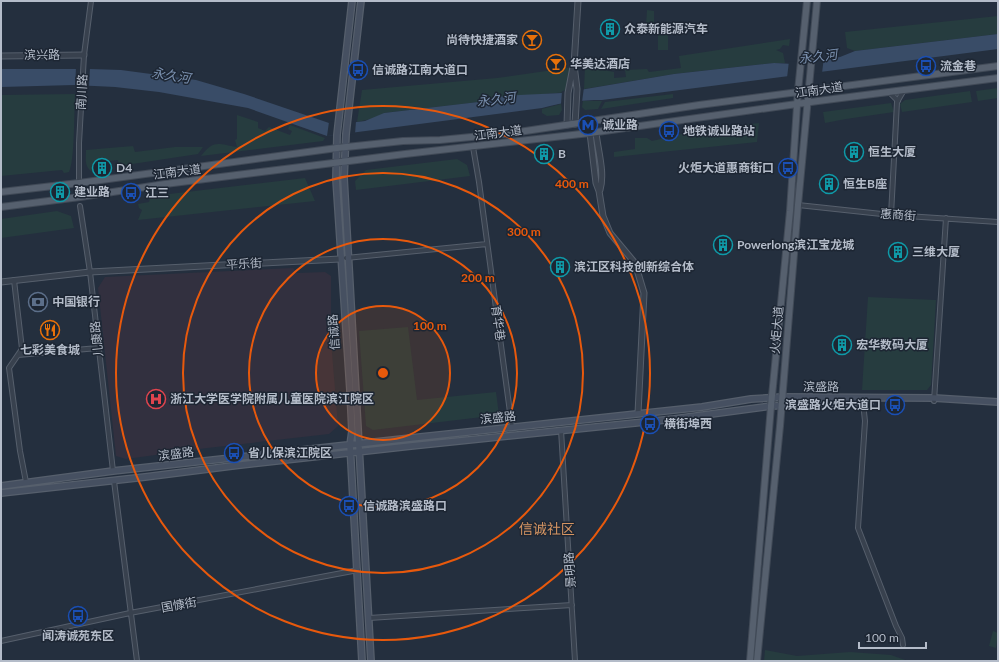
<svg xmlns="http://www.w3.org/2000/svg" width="999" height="662" font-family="Lato,'Noto Sans SC',sans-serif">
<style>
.medical{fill:#32303f}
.green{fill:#263c3f}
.water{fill:#394c67}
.pier{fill:#242f3e}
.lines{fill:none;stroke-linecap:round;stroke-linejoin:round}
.minor-casing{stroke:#565f6c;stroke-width:6}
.tertiary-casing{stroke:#565f6c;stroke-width:7}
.secondary-casing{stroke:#565f6c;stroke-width:8}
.primary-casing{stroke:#414a57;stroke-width:8}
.minor{stroke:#38414e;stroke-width:4}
.tertiary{stroke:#38414e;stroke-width:5}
.secondary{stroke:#465061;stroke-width:5.5}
.primary{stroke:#56606e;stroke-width:6}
.ring{fill:none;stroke:#e8590c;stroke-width:2}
.labels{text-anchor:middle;stroke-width:3;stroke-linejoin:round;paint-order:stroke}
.poi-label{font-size:12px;font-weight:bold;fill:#b4bcc9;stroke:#1d2633;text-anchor:start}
.street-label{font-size:12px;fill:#b4bcc9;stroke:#1d2633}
.water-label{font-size:13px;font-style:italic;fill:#7c92b1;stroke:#1d2633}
.quarter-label{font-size:14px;fill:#d59563;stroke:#1d2633}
.centre{fill:#e8590c;stroke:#1d2633;stroke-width:2}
.ring-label{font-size:12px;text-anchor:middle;font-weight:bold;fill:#e8590c;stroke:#1d2633;stroke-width:3;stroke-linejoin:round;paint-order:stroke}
</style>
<rect width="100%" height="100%" fill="#242f3e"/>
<path class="medical" d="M293 268 297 273 325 272 331 276V341L338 426 329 434 207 448 126 459 116 456 98 288 105 277Z"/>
<path class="green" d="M647 10 654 11V26H646Z
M998 16V34L855 51 847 48 845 32Z
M658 31H668V50H658Z
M790 39 789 46 783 45 780 49 776 50 783 53 785 63H774L674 74 584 89 585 67 597 64 603 70 614 72V78L626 77 625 70 647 69 649 72 681 68 679 56Z
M567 68H571L567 92 487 99 488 101 384 113 375 118 357 122 362 90 497 78Z
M998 88V98L978 101 976 91Z
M970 91 972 102 902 112 900 104 905 100Z
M75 94C74 109 75 161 69 172L64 173 62 170 1 176V95Z
M673 94V98L601 109 605 102Z
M583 101H602L598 109 585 110 582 107Z
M891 103 894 112 846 119 825 123 823 112Z
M561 104 562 110 559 115 547 116 542 113V109Z
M237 115 258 122V128L265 131 269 127 290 135 292 131 288 129 290 125 325 138 323 141 201 156C214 139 218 144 237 147L235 140 237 139Z
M759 123 757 142 614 157V152L635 149V138H647L652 141 694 131Z
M133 146 135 152 175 147H203L198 154 119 166 118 160 109 161 103 158 104 163 96 164 97 170 91 171C84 166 86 158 86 150Z
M457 159 467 165 470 176 356 190 355 181 366 170Z
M305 178 315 201 138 220 142 210 139 208 138 204 149 202 150 199 161 195Z
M57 211 71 216 74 228 1 238V219Z
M868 297 936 300 931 385 927 390H862Z
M408 327 417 400 496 392 499 415 373 430 366 426 359 331Z
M993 631 998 633 996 648 989 646Z
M765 650 797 656 850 652 891 655 908 661H764Z"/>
<path class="water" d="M998 34V49L602 100C580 100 564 102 542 108L327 136 248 108 159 92 115 87 74 85 1 87V69H90L121 70 196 80 244 94 329 123 357 122 365 121 384 113 487 101V98L519 95 562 93 674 74 774 63 794 64 840 57 855 51Z"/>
<path class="pier" d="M824 57 822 73 787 78 789 61 794 62Z
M76 67H90L89 88 75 87Z
M584 87 582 102 561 104 562 91Z
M356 121 355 134 327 136 329 122Z"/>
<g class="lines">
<g class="minor-casing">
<path id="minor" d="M889 92 898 101
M473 147 479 182 512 427
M79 183V143L84 55 91 1
M798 205 891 215 998 222
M80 206 90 272 113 471
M891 215 897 102 904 90
M346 258 487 244
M14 280 22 349 9 368 20 451 26 482
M18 355 98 348
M934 401 946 218
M865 402 864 412 865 421 858 528 896 626 902 638 903 645
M561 430 575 661
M114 481 137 661
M369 618 572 605
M1 641 130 613 358 570"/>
</g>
<g class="tertiary-casing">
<path id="tertiary" d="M1 56 84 55
M575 124 577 89 574 65 578 1
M567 125 568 93 573 67
M590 133 596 183 599 191 603 216 610 233 635 263 644 293 638 413
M596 133C598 151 605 173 600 190
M1 282 90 272 340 259"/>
</g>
<g class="secondary-casing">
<path id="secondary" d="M352 1 337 135 336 179 350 390 352 431 350 445 362 661
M361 1 346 134 344 178 371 661
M1 486 113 471 411 438 702 407 751 399 782 397 934 398 998 402
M1 493 145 477 232 466 411 446 674 419 771 406 870 402"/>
</g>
<g class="primary-casing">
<path id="primary" d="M1 192 79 183 337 148 403 141 440 140 512 133 699 105 998 66
M1 207 80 197 165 184 405 154 590 133 818 101 998 78
M750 661 771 406 790 211 798 91 807 1
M757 661 780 426 798 205 817 1"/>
</g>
<use href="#minor" class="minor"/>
<use href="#tertiary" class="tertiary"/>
<use href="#secondary" class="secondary"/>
<use href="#primary" class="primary"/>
</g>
<circle cx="383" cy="373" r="67" fill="#e8590c" fill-opacity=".12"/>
<g class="ring">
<circle cx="383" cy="373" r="67"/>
<circle cx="383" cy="373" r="134"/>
<circle cx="383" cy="373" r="200"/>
<circle cx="383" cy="373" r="267"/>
</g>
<defs>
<g id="building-ring" transform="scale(1)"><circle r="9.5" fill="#1d2633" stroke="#0f9aa8" stroke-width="1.5"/><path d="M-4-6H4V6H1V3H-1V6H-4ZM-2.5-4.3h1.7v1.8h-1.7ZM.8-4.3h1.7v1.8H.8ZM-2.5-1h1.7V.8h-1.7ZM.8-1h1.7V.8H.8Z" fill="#0f9aa8"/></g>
<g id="bar-ring" transform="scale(1)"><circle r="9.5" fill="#1d2633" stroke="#e8710a" stroke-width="1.5"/><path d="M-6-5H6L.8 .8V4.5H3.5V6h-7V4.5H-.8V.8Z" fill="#e8710a"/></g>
<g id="bus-ring" transform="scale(1)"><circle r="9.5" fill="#1d2633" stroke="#1a4fb4" stroke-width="1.5"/><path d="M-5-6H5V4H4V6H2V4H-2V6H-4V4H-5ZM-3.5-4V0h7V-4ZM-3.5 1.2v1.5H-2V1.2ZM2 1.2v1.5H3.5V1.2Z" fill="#1a4fb4"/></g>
<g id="metro-ring" transform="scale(1)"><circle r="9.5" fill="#1d2633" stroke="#1a4fb4" stroke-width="1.5"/><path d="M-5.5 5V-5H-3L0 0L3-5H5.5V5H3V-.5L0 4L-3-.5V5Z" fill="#1a4fb4"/></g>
<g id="bank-ring" transform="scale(1)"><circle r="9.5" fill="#1d2633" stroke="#5c6f8a" stroke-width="1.5"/><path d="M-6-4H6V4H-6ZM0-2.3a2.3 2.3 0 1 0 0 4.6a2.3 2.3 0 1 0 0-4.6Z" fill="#5c6f8a"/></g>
<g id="restaurant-ring" transform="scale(1)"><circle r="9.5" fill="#1d2633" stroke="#e8710a" stroke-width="1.5"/><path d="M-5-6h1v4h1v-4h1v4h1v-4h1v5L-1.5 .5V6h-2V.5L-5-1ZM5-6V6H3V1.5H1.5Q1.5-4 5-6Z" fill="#e8710a"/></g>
<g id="hospital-ring" transform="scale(1)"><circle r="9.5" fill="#1d2633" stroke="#e0444e" stroke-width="1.5"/><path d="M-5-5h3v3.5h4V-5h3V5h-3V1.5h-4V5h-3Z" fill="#e0444e"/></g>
</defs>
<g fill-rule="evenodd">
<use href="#building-ring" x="610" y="29"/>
<use href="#bar-ring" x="532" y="40"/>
<use href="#bar-ring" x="556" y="64"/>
<use href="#bus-ring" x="926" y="66"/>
<use href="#bus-ring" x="358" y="70"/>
<use href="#metro-ring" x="588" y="125"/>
<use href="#bus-ring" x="669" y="131"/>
<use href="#building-ring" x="854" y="152"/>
<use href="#building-ring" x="544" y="154"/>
<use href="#building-ring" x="102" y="168"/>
<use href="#bus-ring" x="788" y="168"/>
<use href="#building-ring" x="829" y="184"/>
<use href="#building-ring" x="60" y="192"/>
<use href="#bus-ring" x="131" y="193"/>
<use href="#building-ring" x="723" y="245"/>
<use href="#building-ring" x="898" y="252"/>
<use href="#building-ring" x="560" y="267"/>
<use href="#bank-ring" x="38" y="302"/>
<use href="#restaurant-ring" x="50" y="330"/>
<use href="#building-ring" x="842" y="345"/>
<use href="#hospital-ring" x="156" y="399"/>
<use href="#bus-ring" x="895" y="405"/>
<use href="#bus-ring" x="650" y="424"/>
<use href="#bus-ring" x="234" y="453"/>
<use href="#bus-ring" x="349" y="506"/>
<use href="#bus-ring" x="78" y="616"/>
</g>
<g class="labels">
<g class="poi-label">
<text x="624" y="33">众泰新能源汽车</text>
<text x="518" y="44" text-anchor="end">尚待快捷酒家</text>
<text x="570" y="68">华美达酒店</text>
<text x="940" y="70">流金巷</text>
<text x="372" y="74">信诚路江南大道口</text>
<text x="602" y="129">诚业路</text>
<text x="683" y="135">地铁诚业路站</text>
<text x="868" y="156">恒生大厦</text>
<text x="558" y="158">B</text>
<text x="116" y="172">D4</text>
<text x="774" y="172" text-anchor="end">火炬大道惠商街口</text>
<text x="843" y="188">恒生B座</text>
<text x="74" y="196">建业路</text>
<text x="145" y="197">江三</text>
<text x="737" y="249">Powerlong滨江宝龙城</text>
<text x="912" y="256">三维大厦</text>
<text x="574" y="271">滨江区科技创新综合体</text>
<text x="52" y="306">中国银行</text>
<text x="856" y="349">宏华数码大厦</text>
<text x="50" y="354" text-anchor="middle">七彩美食城</text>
<text x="170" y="403">浙江大学医学院附属儿童医院滨江院区</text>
<text x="881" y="409" text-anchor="end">滨盛路火炬大道口</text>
<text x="664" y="428">横街埠西</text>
<text x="248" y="457">省儿保滨江院区</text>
<text x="363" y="510">信诚路滨盛路口</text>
<text x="78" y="640" text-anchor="middle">闻涛诚苑东区</text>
</g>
<g class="street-label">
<text x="42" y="59">滨兴路</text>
<text transform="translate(819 90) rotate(-8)" y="4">江南大道</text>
<text transform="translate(82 92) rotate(-87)" y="4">南川路</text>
<text transform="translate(498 133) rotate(-7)" y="4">江南大道</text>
<text transform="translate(177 172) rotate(-7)" y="4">江南大道</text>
<text transform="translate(898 215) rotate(4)" y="4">惠商街</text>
<text transform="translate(244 264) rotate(-3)" y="4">平乐街</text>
<text transform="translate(498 323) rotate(82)" y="4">育华巷</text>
<text transform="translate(777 330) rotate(-85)" y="4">火炬大道</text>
<text transform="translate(334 332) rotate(-94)" y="4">信诚路</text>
<text transform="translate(97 339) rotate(-96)" y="4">儿康路</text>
<text transform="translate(821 387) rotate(1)" y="4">滨盛路</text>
<text transform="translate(498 418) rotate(-6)" y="4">滨盛路</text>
<text transform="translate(176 454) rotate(-7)" y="4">滨盛路</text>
<text transform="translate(570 570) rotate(-94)" y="4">景明路</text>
<text transform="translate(179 605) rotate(-10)" y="4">国慷街</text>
</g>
<g class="water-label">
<text transform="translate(818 56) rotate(-7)" y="5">永久河</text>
<text transform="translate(171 75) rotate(9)" y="5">永久河</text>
<text transform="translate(496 99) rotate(-7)" y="5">永久河</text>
</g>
<g class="quarter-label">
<text x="547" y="534">信诚社区</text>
</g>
</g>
<circle cx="383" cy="373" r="6" class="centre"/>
<g class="ring-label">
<text x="572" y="188">400 m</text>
<text x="524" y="236">300 m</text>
<text x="478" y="282">200 m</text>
<text x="430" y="330">100 m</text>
</g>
<rect width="999" height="662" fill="none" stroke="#b4bcc9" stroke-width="4"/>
<path d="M859 642v6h67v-6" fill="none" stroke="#b4bcc9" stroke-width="2"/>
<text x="865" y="642" font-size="12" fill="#b4bcc9" stroke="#1d2633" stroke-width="3" paint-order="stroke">100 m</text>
</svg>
